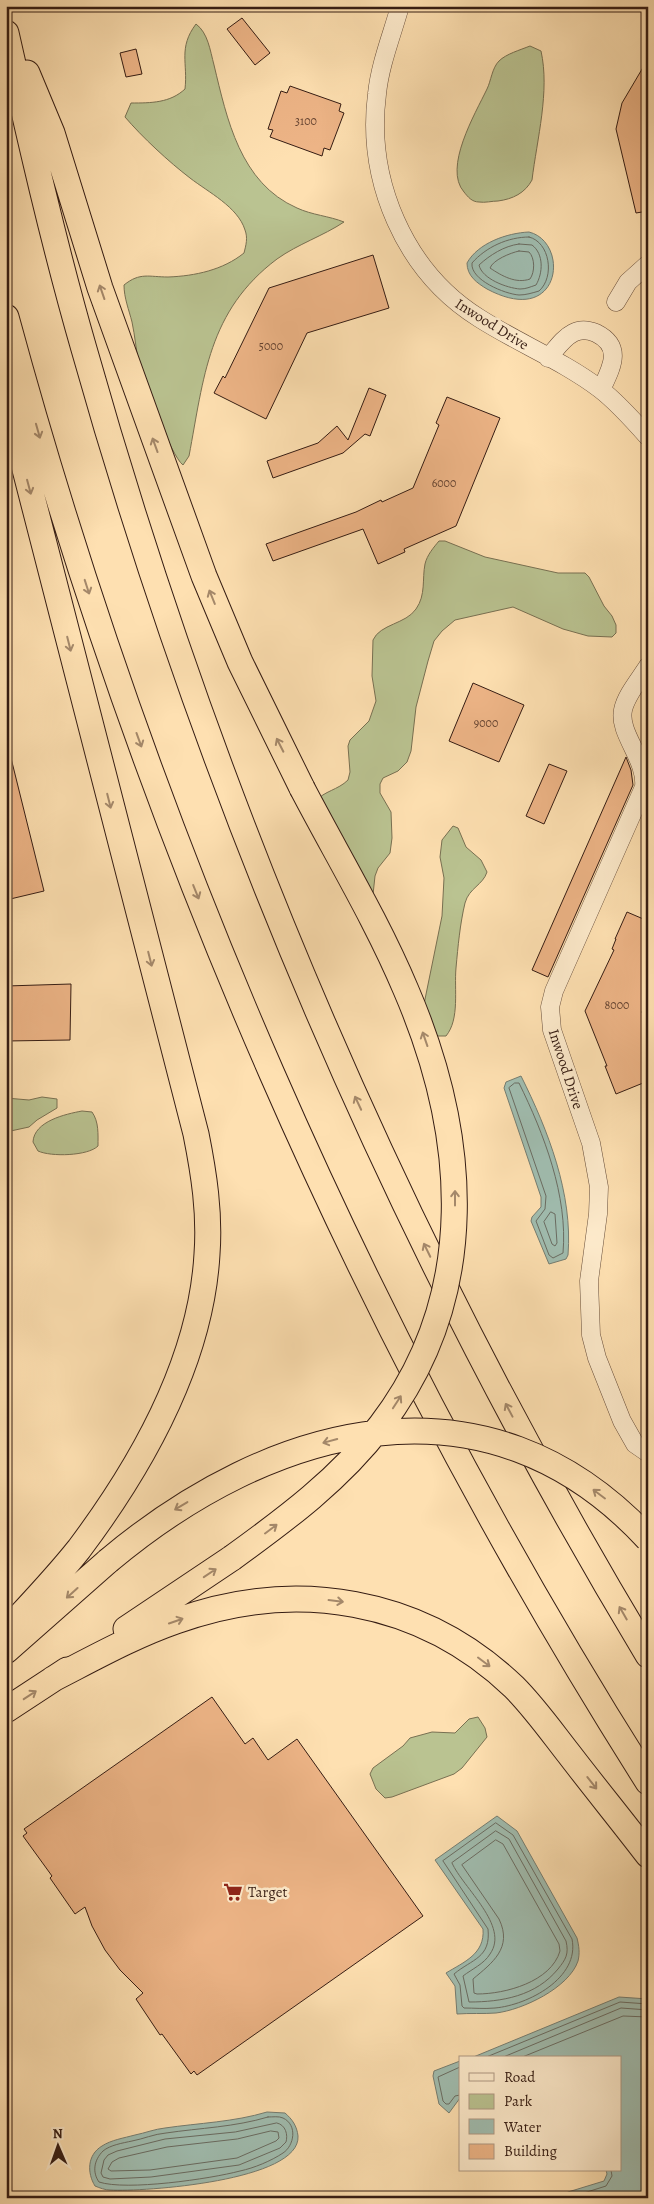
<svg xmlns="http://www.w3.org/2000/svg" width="654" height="2204" font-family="Alegreya,serif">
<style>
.green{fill:#bac391;stroke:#787052}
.water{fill:#a0bdb0;stroke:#757d71}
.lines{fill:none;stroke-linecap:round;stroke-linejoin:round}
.shore{stroke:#6a6c62;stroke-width:1}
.building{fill:#edb486;stroke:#351c13}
.minor-casing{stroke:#674d3a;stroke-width:19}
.highway-casing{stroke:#351c13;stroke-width:27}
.minor{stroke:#feebcc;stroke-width:18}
.highway{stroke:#fee0b1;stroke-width:25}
.highway-bridge-casing{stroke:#351c13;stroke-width:27;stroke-linecap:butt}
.highway-bridge{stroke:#fee0b1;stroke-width:25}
.oneway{stroke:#a4886a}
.labels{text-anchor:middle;stroke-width:5;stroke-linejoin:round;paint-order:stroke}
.number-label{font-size:12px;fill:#634230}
.street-label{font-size:15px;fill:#351c13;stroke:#feebcc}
.poi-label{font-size:15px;fill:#351c13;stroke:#feebcc;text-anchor:start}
</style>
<rect width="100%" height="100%" fill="#fee0b1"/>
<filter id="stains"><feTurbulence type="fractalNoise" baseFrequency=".004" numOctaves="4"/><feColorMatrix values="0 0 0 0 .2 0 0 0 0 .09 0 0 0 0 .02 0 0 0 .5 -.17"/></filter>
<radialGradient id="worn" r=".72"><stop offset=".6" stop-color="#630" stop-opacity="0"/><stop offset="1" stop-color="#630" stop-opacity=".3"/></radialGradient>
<path class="green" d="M196 24C208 33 210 50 214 65 227 119 240 183 297 208 312 215 329 216 344 222 323 236 298 244 277 259 208 311 204 377 189 456L183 465C171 456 143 381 139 364 136 350 135 336 132 322 129 310 124 298 124 285 140 272 149 277 168 277 195 276 223 270 244 253 246 245 248 238 245 230 238 207 208 192 190 178 169 162 142 137 125 117L131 103C151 103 170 103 185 89 188 63 178 48 196 24Z
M530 46 541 51C550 91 537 139 532 180 525 193 513 199 498 201 492 201 485 203 479 202 472 202 468 197 464 192 443 168 475 114 487 89 491 81 492 68 499 61 506 54 520 50 530 46Z
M439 541H445L485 557 558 573H585L589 577 604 606 612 616 616 625V633L612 637 588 636 563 629 513 607 455 620 442 631 434 641 428 661 416 707 411 751 407 762 398 771 383 778 380 784V793L391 812 392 838 390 853 378 868 375 876 372 904 316 801C324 791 338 790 348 780L350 772 348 746 350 740 369 721 376 701 372 676 373 640C380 624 406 624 416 609 426 595 422 579 425 564 427 555 434 547 439 541Z
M453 826 458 828 466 847 481 860 487 872C483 885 469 888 465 903 460 924 458 946 456 968 454 989 460 1019 446 1036H435L423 1009 442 916 444 878 440 857 442 840Z
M42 1097 57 1099V1108L37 1120 29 1127 6 1132V1098L29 1100Z
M82 1111 92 1112C99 1122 98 1134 98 1146 88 1156 51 1157 38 1151L33 1142C34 1121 66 1114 82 1111Z
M478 1717 485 1728 487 1737 462 1768 454 1774 392 1797 385 1798 376 1789 370 1774 373 1768 403 1746 410 1738 432 1732 455 1733 469 1719Z"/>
<path class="water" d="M529 232C570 242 562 329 487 289 477 283 467 276 467 263 478 243 507 233 529 232Z
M521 1076C548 1130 573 1194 568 1255L566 1259 549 1264 531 1221 532 1217 541 1207V1197L504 1088 506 1082Z
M497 1816 517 1831 577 1938C579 1946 580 1953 578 1961 569 1988 522 2010 496 2013 483 2014 470 2013 457 2014L455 1986 446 1973C464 1962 485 1954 483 1929L435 1860Z
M619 1997 648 1999V2198H559L568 2192 604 2181 607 2174 606 2170H620V2058H471Z
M460 2061V2098L449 2113 439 2104 433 2076 434 2071Z
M267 2112 285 2113C292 2119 297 2126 298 2136 301 2181 143 2192 110 2190 105 2190 100 2188 95 2186 87 2173 87 2155 102 2146 111 2140 124 2138 135 2135 145 2133 155 2129 165 2128 199 2123 234 2122 267 2112Z"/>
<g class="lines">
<path class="shore" d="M529 237C550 242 555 277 539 291 532 293 526 295 519 295 505 294 470 280 472 263 486 247 508 237 529 237Z
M519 244 532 245C544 254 543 273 536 285 530 287 526 289 520 289 507 288 482 279 479 265 490 255 504 246 519 244Z
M519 251 529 252C535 258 535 272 530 279 516 284 502 276 490 268 493 260 510 253 519 251Z
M515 1083H519C544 1134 568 1196 563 1253L553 1258 549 1255 536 1221 545 1209 546 1196 509 1088Z
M551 1212 555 1214 557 1243 555 1246 552 1244 544 1222Z
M496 1823 513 1835 572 1939C580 1978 528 2005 495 2008 484 2009 474 2008 464 2008L462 2006 460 1985 454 1974C472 1959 491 1958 488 1929L443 1861Z
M496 1831 509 1839 566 1941C569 1954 566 1959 558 1969 536 1996 502 2002 469 2002L463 1976C472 1969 484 1964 490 1954 510 1926 463 1888 452 1863Z
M496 1840 503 1844 559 1944 560 1951C551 1982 505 1994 477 1994L474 1993 473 1979C492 1963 513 1948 499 1919L462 1865Z
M484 2058 620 2002 648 2004
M501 2058 621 2008 648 2010
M520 2058 623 2016 648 2017
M460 2067 438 2077 443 2101 446 2104H449L455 2096 460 2095
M268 2117C273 2117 279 2116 283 2118 298 2125 294 2146 283 2153 271 2161 254 2168 240 2171 210 2179 126 2191 99 2182 92 2172 94 2160 103 2151 110 2145 123 2143 132 2141 143 2139 154 2134 166 2133 200 2128 235 2127 268 2117Z
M277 2123C286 2125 288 2135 286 2142L280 2148 239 2165 151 2177 110 2179 103 2177 101 2173 104 2160 108 2155 117 2151 165 2139 235 2132Z
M271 2131 278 2132 279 2138 276 2141 237 2158 150 2170 111 2171 108 2169 112 2162 119 2158 167 2147 237 2139Z
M568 2198 606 2186 612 2176 611 2170"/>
</g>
<path class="building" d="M242 18 270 53 255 65 227 29Z
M136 49 142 74 126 77 120 53Z
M648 59V211L636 213 616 129 622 103Z
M290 86 341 104 339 111 344 113 330 150 324 148 322 156 270 137 273 130 268 129 281 91 287 93Z
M373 255 389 308 307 333 266 419 214 393 223 376 225 378 269 288Z
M369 388 386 395 370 436 365 434 343 453 273 478 267 461 318 443 337 426 348 440Z
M447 397 500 418 456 526 404 549 405 552 378 564 363 529 273 561 266 544 356 512 381 500 382 502 413 488 439 425 436 423Z
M473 683 524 705 499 762 449 741Z
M626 757 631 770 633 785 548 977 532 970Z
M6 758H11L44 891 6 900Z
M549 764 567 771 544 824 526 816Z
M627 912 648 921V999L642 1012 648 1028V1081L616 1094 605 1066H607L585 1011 614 950 612 949 616 939H615Z
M71 984 70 1040 6 1041V986Z
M212 1697 245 1744 253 1738 268 1760 297 1739 423 1916 197 2075 194 2071 191 2074 162 2034 160 2035 136 1999 143 1993 120 1970 105 1950 92 1926 85 1907 75 1914 50 1878 52 1876 23 1836 27 1833 24 1829Z"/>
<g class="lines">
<g class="minor-casing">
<path id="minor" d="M400 6C392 35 380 64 377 94 366 180 404 271 479 318 518 343 563 361 600 389 617 402 633 420 648 437
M616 302 628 282 648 264
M548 358C556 349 563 338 573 333 580 329 589 330 596 333 624 347 611 368 601 390
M648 666C640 679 626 695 623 710 618 734 647 759 644 787L554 991 550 1007 552 1030 591 1143 599 1187 598 1214 589 1281 591 1335 597 1358 622 1421 635 1444 648 1453"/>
</g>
<g class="highway-casing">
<path id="highway" d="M6 33C30 139 54 245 84 349 213 807 402 1247 648 1655
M27 73 52 133 100 288 204 576 240 662 302 788
M6 317C146 833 361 1330 648 1782
M126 1629 232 1558
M6 1631C31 1604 56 1578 79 1549 142 1465 201 1361 207 1254 210 1213 204 1174 196 1134L21 454 12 384
M6 1651 108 1561
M53 1679C94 1658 133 1636 176 1621 295 1578 421 1598 514 1687 534 1707 551 1731 569 1754 595 1788 622 1821 648 1855
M6 1710 67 1670"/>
</g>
<use href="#minor" class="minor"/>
<use href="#highway" class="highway"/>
<g class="highway-bridge-casing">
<path id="highway-bridge" d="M232 1558C286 1519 340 1479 381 1425 481 1294 468 1134 406 990 377 921 337 855 302 788
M108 1561C271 1424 486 1364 648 1539"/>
</g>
<use href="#highway-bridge" class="highway-bridge"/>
</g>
<defs><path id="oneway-shaft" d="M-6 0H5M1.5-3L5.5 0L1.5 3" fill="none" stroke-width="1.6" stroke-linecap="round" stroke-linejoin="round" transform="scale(1.25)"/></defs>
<g class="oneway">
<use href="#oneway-shaft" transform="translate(102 292) rotate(-109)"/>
<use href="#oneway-shaft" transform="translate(38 431) rotate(74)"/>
<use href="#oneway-shaft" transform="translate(155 445) rotate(-110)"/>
<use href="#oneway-shaft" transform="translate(29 487) rotate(75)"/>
<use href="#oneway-shaft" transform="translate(87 587) rotate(72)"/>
<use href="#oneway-shaft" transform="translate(212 597) rotate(-112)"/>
<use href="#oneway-shaft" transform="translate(69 644) rotate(76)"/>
<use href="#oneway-shaft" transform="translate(139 740) rotate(70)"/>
<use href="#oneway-shaft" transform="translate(280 745) rotate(-117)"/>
<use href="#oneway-shaft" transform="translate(109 801) rotate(76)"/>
<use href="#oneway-shaft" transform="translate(196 892) rotate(68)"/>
<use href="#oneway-shaft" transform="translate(150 959) rotate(76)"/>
<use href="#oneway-shaft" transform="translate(425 1039) rotate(-109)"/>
<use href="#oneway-shaft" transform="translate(358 1103) rotate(-115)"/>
<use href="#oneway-shaft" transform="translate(455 1198) rotate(-90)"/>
<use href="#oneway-shaft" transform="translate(427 1250) rotate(-116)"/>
<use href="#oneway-shaft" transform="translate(397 1402) rotate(-57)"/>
<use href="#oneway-shaft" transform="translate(509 1410) rotate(-118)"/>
<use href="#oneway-shaft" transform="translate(330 1441) rotate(165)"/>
<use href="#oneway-shaft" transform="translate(599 1494) rotate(-143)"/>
<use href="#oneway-shaft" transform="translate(181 1506) rotate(149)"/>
<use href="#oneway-shaft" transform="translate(271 1529) rotate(-37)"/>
<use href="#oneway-shaft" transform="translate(210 1573) rotate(-34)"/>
<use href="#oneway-shaft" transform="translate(72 1593) rotate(138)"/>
<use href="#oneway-shaft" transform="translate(336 1601) rotate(7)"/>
<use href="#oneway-shaft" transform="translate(623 1613) rotate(-120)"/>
<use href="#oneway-shaft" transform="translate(176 1621) rotate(-19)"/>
<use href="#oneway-shaft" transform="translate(484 1662) rotate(37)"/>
<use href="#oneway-shaft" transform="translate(30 1695) rotate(-33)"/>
<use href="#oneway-shaft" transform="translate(592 1783) rotate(52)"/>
</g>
<defs>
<g id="supermarket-bare" transform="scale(1.5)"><path d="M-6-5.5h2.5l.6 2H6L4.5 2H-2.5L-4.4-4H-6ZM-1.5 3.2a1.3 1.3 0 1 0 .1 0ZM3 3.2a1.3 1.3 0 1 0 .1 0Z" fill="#8f2418" stroke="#feebcc" stroke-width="2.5" paint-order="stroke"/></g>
</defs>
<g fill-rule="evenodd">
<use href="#supermarket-bare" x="233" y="1892"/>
</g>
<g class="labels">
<g class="number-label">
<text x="306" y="125">3100</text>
<text x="271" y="350">5000</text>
<text x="444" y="487">6000</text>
<text x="486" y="727">9000</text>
<text x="617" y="1009">8000</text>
</g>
<g class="street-label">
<text transform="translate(492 324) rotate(32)" y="5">Inwood Drive</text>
<text transform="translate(566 1069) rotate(72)" y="5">Inwood Drive</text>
</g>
<g class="poi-label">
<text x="248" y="1897">Target</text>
</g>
</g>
<rect width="654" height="2204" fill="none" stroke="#fee0b1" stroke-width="25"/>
<rect x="8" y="8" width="639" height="2189" fill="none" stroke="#351c13" stroke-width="2.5"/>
<rect x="12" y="12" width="629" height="2179" fill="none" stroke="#351c13"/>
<rect x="459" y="2056" width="162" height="115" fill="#feebcc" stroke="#ae9882"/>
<rect x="469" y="2073" width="25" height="8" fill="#feebcc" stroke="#ae9882"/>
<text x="504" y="2082" font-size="15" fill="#351c13">Road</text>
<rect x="469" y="2094" width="25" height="15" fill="#bac391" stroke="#ae9882"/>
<text x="504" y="2106" font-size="15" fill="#351c13">Park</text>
<rect x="469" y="2119" width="25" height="15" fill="#a0bdb0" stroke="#ae9882"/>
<text x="504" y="2132" font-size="15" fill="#351c13">Water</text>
<rect x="469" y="2144" width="25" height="15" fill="#edb486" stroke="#ae9882"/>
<text x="504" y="2156" font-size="15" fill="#351c13">Building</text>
<g transform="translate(58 2146) rotate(358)" stroke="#feebcc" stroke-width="4" paint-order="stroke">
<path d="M0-4L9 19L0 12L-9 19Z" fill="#351c13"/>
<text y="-8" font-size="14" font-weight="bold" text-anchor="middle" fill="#351c13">N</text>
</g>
<rect width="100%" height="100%" filter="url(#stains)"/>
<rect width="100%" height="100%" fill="url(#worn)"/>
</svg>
